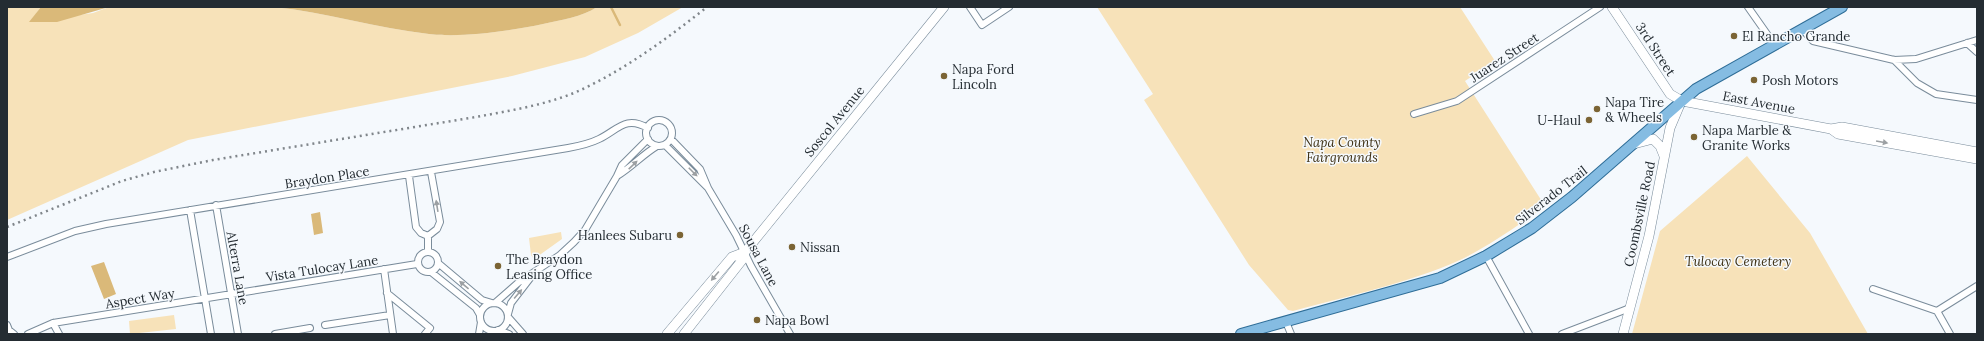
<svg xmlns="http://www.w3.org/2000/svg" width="1984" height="341" font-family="Lora,serif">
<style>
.green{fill:#f7e2b9}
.water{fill:#dab979}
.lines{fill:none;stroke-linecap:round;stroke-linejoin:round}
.stream{stroke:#dab979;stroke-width:2.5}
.street-casing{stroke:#7a8c9b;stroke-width:8}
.secondary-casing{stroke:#7a8c9b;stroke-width:10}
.primary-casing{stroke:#2e6d97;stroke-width:12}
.street{stroke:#fff;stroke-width:6}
.secondary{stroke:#fff;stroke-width:9}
.primary{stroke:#85bce2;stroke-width:10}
.rail{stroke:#80868b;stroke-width:2.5;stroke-dasharray:2 4;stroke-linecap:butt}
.oneway{fill:#9ca0a3}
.poi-dot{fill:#7b6434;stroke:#f5f9fd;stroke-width:1.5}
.labels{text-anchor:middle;stroke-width:3;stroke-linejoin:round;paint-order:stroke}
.poi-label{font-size:13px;fill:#242c32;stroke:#f5f9fd;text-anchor:start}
.street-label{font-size:13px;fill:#242c32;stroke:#f5f9fd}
.park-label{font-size:13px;font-style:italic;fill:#3e3013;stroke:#f5f9fd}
</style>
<rect width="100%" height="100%" fill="#f5f9fd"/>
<path class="green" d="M7 7H41L30 22 93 13 109 7H273C326 12 376 28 429 34 461 38 510 31 543 24 561 20 582 17 597 7H683L638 33 585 57 512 76 188 140 7 220Z
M1097 7H1460L1495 61 1465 81 1545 206C1521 224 1487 247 1460 260 1409 283 1347 296 1293 311L1288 310 1249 265 1144 100 1153 94Z
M1747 156 1810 233 1868 334H1632L1660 231Z
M561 232 562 239 534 259 531 255 529 238Z
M174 315 176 329 130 334 129 321Z"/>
<path class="water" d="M41 7H109L57 22H29Z
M273 7H597C582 17 561 20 543 24 510 31 461 38 429 34 376 28 326 12 273 7Z
M320 212 323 233 314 235 311 214Z
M104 262 116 294 104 299 91 266Z"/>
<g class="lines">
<path class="stream" d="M611 7 620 25"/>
<g class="street-casing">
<path id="street" d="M970 7 982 25 1009 7
M1748 7 1774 44
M1802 29 1813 41 1894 60 1916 59 1977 40
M1967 43 1977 52
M1894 60 1917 83 1936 94 1977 100
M1414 114 1457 101 1600 7
M646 133a13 13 0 1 1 26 0a13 13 0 1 1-26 0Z
M648 139 622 165 617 176C632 167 642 155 657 146
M665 145 708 188 700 169 671 139
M409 176 416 227 421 233 428 236
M708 188 736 235 751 266 790 334
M216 205 238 334
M190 210 211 334
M428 236 437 229 440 222 431 172
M428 236V252
M418 262a10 10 0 1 1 20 0a10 10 0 1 1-20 0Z
M1486 256 1529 334
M7 257 75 231 106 224 568 148C579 146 589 144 599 139 618 130 625 115 648 128
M438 263 482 300 492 303
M384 269 393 334
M431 272 476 308 480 315
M1873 289 1937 311
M387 293 430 328 425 334
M495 303 519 282 560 255 574 242 585 230 617 176
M480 317a14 14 0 1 1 28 0a14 14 0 1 1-28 0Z
M1937 311 1977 286
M1937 311 1950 334
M508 314 511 303 531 277
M508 317 523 334
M1286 322 1291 334
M7 325 9 330 14 334
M325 325 390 315
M498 330 509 334
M28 334 53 323
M59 334 53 323 417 264
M275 334 310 328
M479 334 481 322
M1562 334 1630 308"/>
</g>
<g class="secondary-casing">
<path id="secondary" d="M1612 7 1670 94 1682 101 1831 129 1842 127 1977 152
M1831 129 1838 134 1977 159
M1634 144 1653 139 1660 146 1664 156
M667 334 732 257 745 252
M684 334 743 259 745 252 944 7
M1623 334 1649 236 1670 128 1681 102"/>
</g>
<g class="primary-casing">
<path id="primary" d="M1241 334 1440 278 1486 256 1532 228 1572 197 1696 89 1842 7"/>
</g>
<use href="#street" class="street"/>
<use href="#secondary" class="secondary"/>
<use href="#primary" class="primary"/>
<path class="rail" d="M7 227 122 181 154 172 213 160 476 117C513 110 552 104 585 88 630 66 669 37 707 7"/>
</g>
<defs><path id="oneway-solid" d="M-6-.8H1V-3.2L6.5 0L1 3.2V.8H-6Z"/></defs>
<g class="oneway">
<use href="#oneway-solid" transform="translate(1882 142) rotate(10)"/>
<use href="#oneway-solid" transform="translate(633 165) rotate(-44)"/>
<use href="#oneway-solid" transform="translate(693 172) rotate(45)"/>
<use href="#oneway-solid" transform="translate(437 206) rotate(-99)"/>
<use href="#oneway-solid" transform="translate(715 276) rotate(130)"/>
<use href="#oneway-solid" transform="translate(464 285) rotate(-140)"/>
<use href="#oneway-solid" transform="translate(518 294) rotate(-50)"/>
</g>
<g class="poi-dot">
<circle cx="1734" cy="36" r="4"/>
<circle cx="944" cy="76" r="4"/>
<circle cx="1754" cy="80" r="4"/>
<circle cx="1597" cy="109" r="4"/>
<circle cx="1589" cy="120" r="4"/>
<circle cx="1694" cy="137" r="4"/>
<circle cx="680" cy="235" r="4"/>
<circle cx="792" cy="247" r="4"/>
<circle cx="498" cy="266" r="4"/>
<circle cx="757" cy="320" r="4"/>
</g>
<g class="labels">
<g class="poi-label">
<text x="1742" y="41">El Rancho Grande</text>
<text x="952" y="74">Napa Ford<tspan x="952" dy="15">Lincoln</tspan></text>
<text x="1762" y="85">Posh Motors</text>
<text x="1605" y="107">Napa Tire<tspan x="1605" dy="15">&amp; Wheels</tspan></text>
<text x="1581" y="125" text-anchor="end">U-Haul</text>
<text x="1702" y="135">Napa Marble &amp;<tspan x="1702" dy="15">Granite Works</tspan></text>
<text x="672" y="240" text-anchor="end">Hanlees Subaru</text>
<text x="800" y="252">Nissan</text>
<text x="506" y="264">The Braydon<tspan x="506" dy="15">Leasing Office</tspan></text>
<text x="765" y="325">Napa Bowl</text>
</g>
<g class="street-label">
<text transform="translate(1656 49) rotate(57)" y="5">3rd Street</text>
<text transform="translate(1504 57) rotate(-33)" y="5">Juarez Street</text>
<text transform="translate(1759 102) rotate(11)" y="5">East Avenue</text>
<text transform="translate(834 121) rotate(-51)" y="5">Soscol Avenue</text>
<text transform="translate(327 177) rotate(-9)" y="5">Braydon Place</text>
<text transform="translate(1551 195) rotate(-38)" y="5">Silverado Trail</text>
<text transform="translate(1639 214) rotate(-78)" y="5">Coombsville Road</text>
<text transform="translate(759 255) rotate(62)" y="5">Sousa Lane</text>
<text transform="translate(238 268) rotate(80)" y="5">Alterra Lane</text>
<text transform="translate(322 268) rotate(-9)" y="5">Vista Tulocay Lane</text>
<text transform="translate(140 298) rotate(-9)" y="5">Aspect Way</text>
</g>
<g class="park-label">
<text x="1342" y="147">Napa County<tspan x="1342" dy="15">Fairgrounds</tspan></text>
<text x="1738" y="266">Tulocay Cemetery</text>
</g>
</g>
<rect width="1984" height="341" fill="none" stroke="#242c32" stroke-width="16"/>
</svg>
